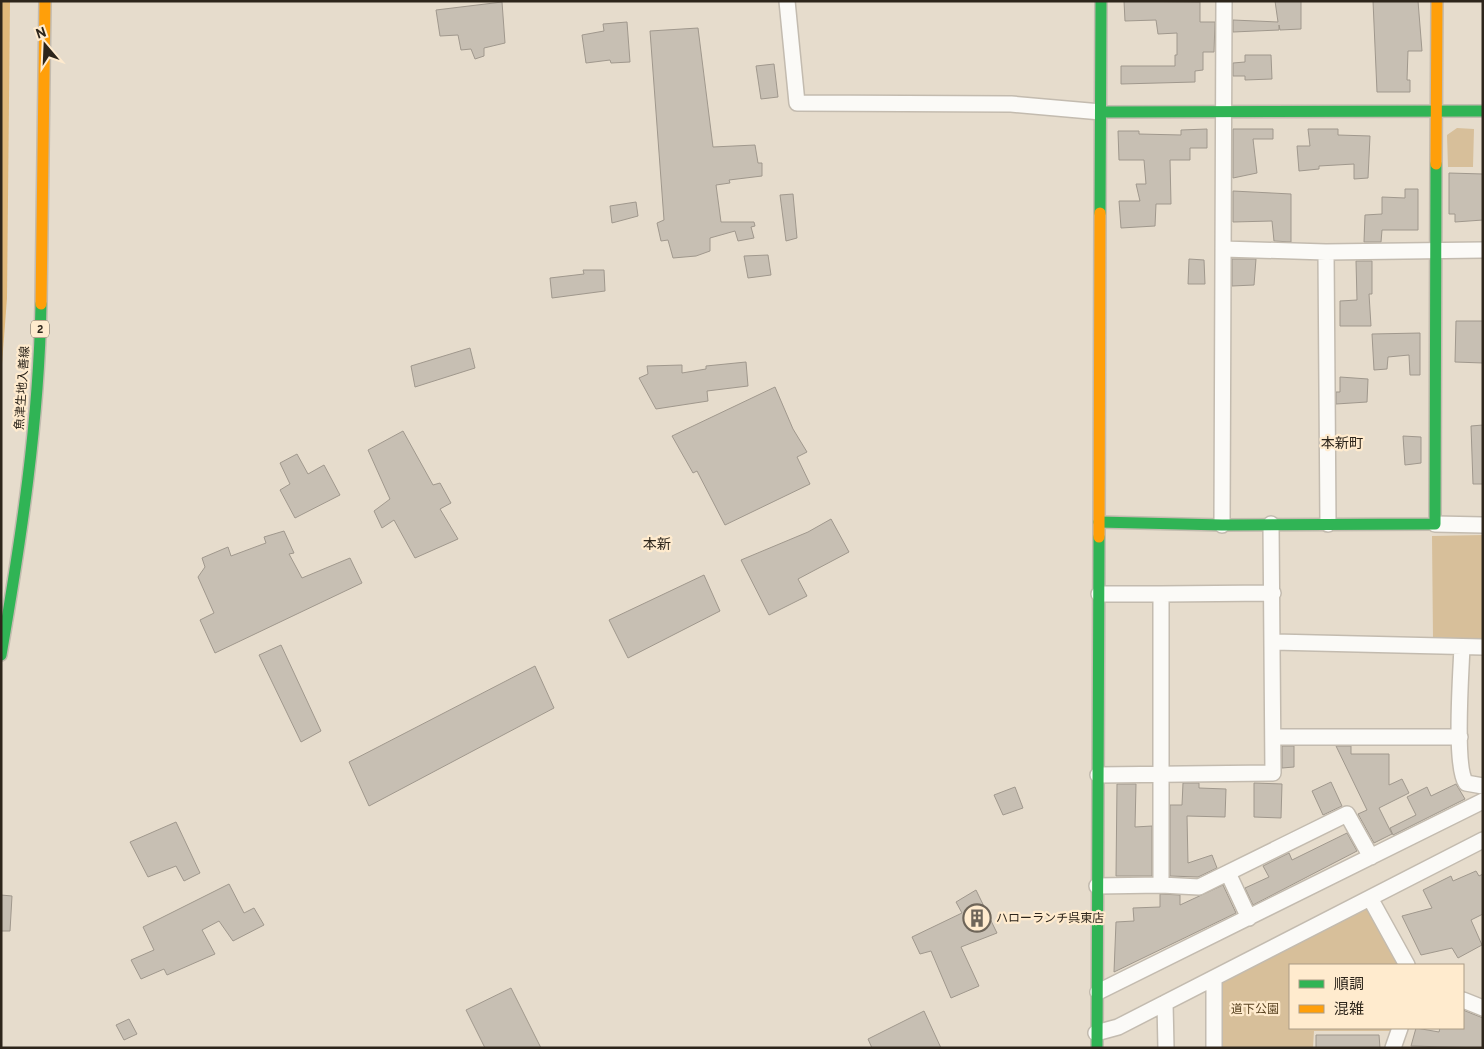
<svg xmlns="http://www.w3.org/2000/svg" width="1484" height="1049" font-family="Overpass,'Noto Sans JP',sans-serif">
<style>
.green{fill:#d7bf9a}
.water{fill:#e0b87a}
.building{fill:#c7bfb3;stroke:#a0988d}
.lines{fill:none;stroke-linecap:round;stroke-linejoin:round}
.street-casing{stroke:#c3bbaf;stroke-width:18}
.fast-casing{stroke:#c3bbaf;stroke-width:14}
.slow-casing{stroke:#c3bbaf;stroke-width:14}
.street{stroke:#fbfaf7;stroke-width:15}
.fast{stroke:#30b455;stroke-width:11}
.slow{stroke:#ff9f0a;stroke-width:11}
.labels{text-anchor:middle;stroke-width:4.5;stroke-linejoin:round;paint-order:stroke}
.shield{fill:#ffebce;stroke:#6c6051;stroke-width:1}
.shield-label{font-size:11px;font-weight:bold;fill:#2d251b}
.street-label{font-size:12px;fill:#2d251b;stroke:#ffebce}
.poi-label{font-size:12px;fill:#2d251b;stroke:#ffebce;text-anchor:start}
.park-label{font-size:12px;fill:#5a4321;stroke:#ffebce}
.neighbourhood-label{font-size:14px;fill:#2d251b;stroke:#ffebce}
</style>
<rect width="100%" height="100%" fill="#e6dccc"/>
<path class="green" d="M1457 128 1474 129 1473 167H1448L1447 135Z
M1483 535V639H1433L1432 536Z
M1369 908 1400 965H1290V1028H1391L1390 1031H1314L1313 1048H1220L1217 984Z"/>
<path class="water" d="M1 1H10L7 298 1 377Z"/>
<path class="building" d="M1124 1 1200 2V22H1215L1214 52H1203V70L1195 71V82L1121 84V66H1175V55H1177V33L1158 34 1156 20 1125 21Z
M1275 1H1301V29L1280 30 1279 25V30L1233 32V20L1278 22Z
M1373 1H1418L1422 51H1408L1407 80H1410V92H1377Z
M502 2 505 43 484 48V56L475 59 471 49 461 50 458 35 440 36 436 10Z
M627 22 630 62 611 63 610 60 586 63 582 35 604 31 603 24Z
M698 28 713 147 755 145 758 163H762V176L729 180 730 183 716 185 721 222H754L755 226 751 227 754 238 738 241 735 231 710 238V251L696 256 673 258 668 240 661 241 657 223 664 220 650 31Z
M1245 55H1271L1272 79 1245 80V76H1233V63L1245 62Z
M774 64 778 97 761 99 756 66Z
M1207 129V148H1190V160H1170L1171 204H1156L1155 226 1121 228 1119 201H1140L1136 184H1146L1144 160H1119L1118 131H1139V134L1181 135V130Z
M1233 129H1273V139H1253L1257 173 1233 178Z
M1308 129H1338V135L1370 136 1368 178 1354 179V164L1319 166V169L1299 171 1297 146H1310Z
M1449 173 1483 174V220L1455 222V214H1449Z
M1405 189H1418V230H1382L1381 242H1364L1365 215 1382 214V197L1405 198Z
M1233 191 1291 194V242L1274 241 1272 221 1233 222Z
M793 194 797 238 786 241 780 195Z
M636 202 638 216 612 223 610 206Z
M768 255 771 275 748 278 744 256Z
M1189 259 1204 260 1205 284H1188Z
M1232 259H1256L1254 285 1232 286Z
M1356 261H1372V294H1369L1371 326H1340V301L1357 300Z
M583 270H604L605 291 552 298 550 278 584 274Z
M1456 321H1483V363L1455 362Z
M1420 333V375H1410L1409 355 1388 357 1387 369 1374 370 1372 334Z
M470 348 475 368 415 387 411 366Z
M746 362 748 386 707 391 708 401 656 409 639 378 648 374 647 366 682 365V373L706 369V366Z
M1340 377 1368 379 1367 402 1336 404V392H1340Z
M775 387 793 429 807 452 797 457 810 484 725 525 697 471 693 473 672 436Z
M1483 425V484H1473L1471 426Z
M403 431 433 485 440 483 451 503 440 509 458 539 415 558 394 520 382 528 374 511 390 499 368 450Z
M1403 436 1421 437V463L1405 465Z
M297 454 308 474 324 465 340 495 295 518 280 490 290 484 280 463Z
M831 519 849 552 798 579 807 596 769 615 741 560 808 532Z
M284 531 294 553 289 554 302 578 350 558 362 583 215 653 200 620 214 613 198 577 205 567 202 558 228 547 231 556 266 543 264 537Z
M704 575 720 611 628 658 609 620Z
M281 645 321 731 301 742 259 655Z
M535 666 554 708 369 806 349 762Z
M1282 746H1294V767L1282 768Z
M1336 746H1351V754H1389V785L1402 779 1409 793 1379 808 1392 834 1374 843 1358 814 1367 810Z
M1331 782 1342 806 1323 815 1312 791Z
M1183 783H1199V788L1226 789 1225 817 1187 816 1188 863 1212 855 1217 868 1198 877 1170 876V805H1182Z
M1254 783 1282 784 1281 818 1254 817Z
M1117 784H1136L1135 827 1152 826V876H1116Z
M1456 784 1465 799 1393 835 1390 828 1416 815 1407 797 1427 787 1431 796Z
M1015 787 1023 808 1003 815 994 795Z
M176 822 200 873 184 881 176 866 148 877 130 842Z
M1347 833 1357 851 1253 905 1245 888 1269 877 1263 866 1289 853 1292 860Z
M1476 871 1479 876 1483 874V914L1471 920 1482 945 1458 958 1452 948 1421 955 1402 916 1432 908 1423 890 1451 876 1453 881Z
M229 884 244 913 254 908 264 925 233 941 219 921 202 930 215 954 167 975 164 969 141 979 131 960 154 950 143 927Z
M1223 885 1236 913 1114 972 1116 922 1134 921 1133 908 1160 907V894L1180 895V905Z
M976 890 997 933 961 947 979 986 951 998 931 951 920 954 912 937 962 913 956 902Z
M1 895 12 896 10 931H1Z
M511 988 541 1048H485L466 1010Z
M1463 1010 1483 1018V1048L1411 1046 1416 1028 1439 1032 1440 1028H1463Z
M924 1011 941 1048H872L868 1039Z
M129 1019 137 1034 124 1040 116 1025Z
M1316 1035H1379L1380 1048H1316Z"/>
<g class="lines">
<g class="street-casing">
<path id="street" d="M787 1 797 103 1011 104 1101 112
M1223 249 1326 252 1483 250
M1326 252 1328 524
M1435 524 1483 525
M1222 525 1224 1
M1099 594H1161
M1274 642 1483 647
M1462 647C1461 672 1454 767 1466 783L1483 786
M1273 737H1460
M1098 775 1273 773 1271 524
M1228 873 1249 918
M1161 885 1199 887 1347 814 1371 857
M1097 886 1161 885V594L1273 593
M1370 898 1407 965
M1214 979V1048
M1098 992 1483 801
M1463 1000 1483 1008
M1165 1003 1166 1048
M1096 1033 1118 1027 1483 840
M1393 1048 1400 1028"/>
</g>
<g class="fast-casing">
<path id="fast" d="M1101 112 1483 111
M1100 213 1101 1
M1099 522 1222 525 1435 524 1436 164
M1 655C21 539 39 422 41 304
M1097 1048 1099 537"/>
</g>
<g class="slow-casing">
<path id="slow" d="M1436 164 1437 1
M41 304 45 1
M1099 537 1100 213"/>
</g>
<use href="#street" class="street"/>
<use href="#fast" class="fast"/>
<use href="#slow" class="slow"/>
</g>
<defs>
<g id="building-ring" transform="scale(1.4375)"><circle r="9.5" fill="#ffebce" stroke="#6e6559" stroke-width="1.5"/><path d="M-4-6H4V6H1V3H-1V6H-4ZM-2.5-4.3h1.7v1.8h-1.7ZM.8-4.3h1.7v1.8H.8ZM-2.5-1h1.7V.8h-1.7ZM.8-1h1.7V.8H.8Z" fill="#6e6559"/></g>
</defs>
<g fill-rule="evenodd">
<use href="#building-ring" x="977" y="918"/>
</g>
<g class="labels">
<rect class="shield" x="31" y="320.5" width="18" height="17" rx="4"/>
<g class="shield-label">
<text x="40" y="333">2</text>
</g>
<g class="street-label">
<text transform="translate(22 388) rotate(-86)" y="4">魚津生地入善線</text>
</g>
<g class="poi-label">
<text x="996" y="922">ハローランチ呉東店</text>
</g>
<g class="park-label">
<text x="1255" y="1013">道下公園</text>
</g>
<g class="neighbourhood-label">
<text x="1342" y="448">本新町</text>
<text x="657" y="549">本新</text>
</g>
</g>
<rect width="1484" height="1049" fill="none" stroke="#2d251b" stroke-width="5"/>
<rect x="1289" y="964" width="175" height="65" fill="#ffebce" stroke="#ab9c86"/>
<rect x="1299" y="980" width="25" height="8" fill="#30b455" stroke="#ab9c86"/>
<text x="1334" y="989" font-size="15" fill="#2d251b">順調</text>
<rect x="1299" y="1005" width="25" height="8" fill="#ff9f0a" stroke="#ab9c86"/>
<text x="1334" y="1014" font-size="15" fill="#2d251b">混雑</text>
<g transform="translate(45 45) rotate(341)" stroke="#ffebce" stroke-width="4" paint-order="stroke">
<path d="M0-4L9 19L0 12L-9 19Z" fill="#2d251b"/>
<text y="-8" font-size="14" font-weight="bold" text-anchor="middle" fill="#2d251b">N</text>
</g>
</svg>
